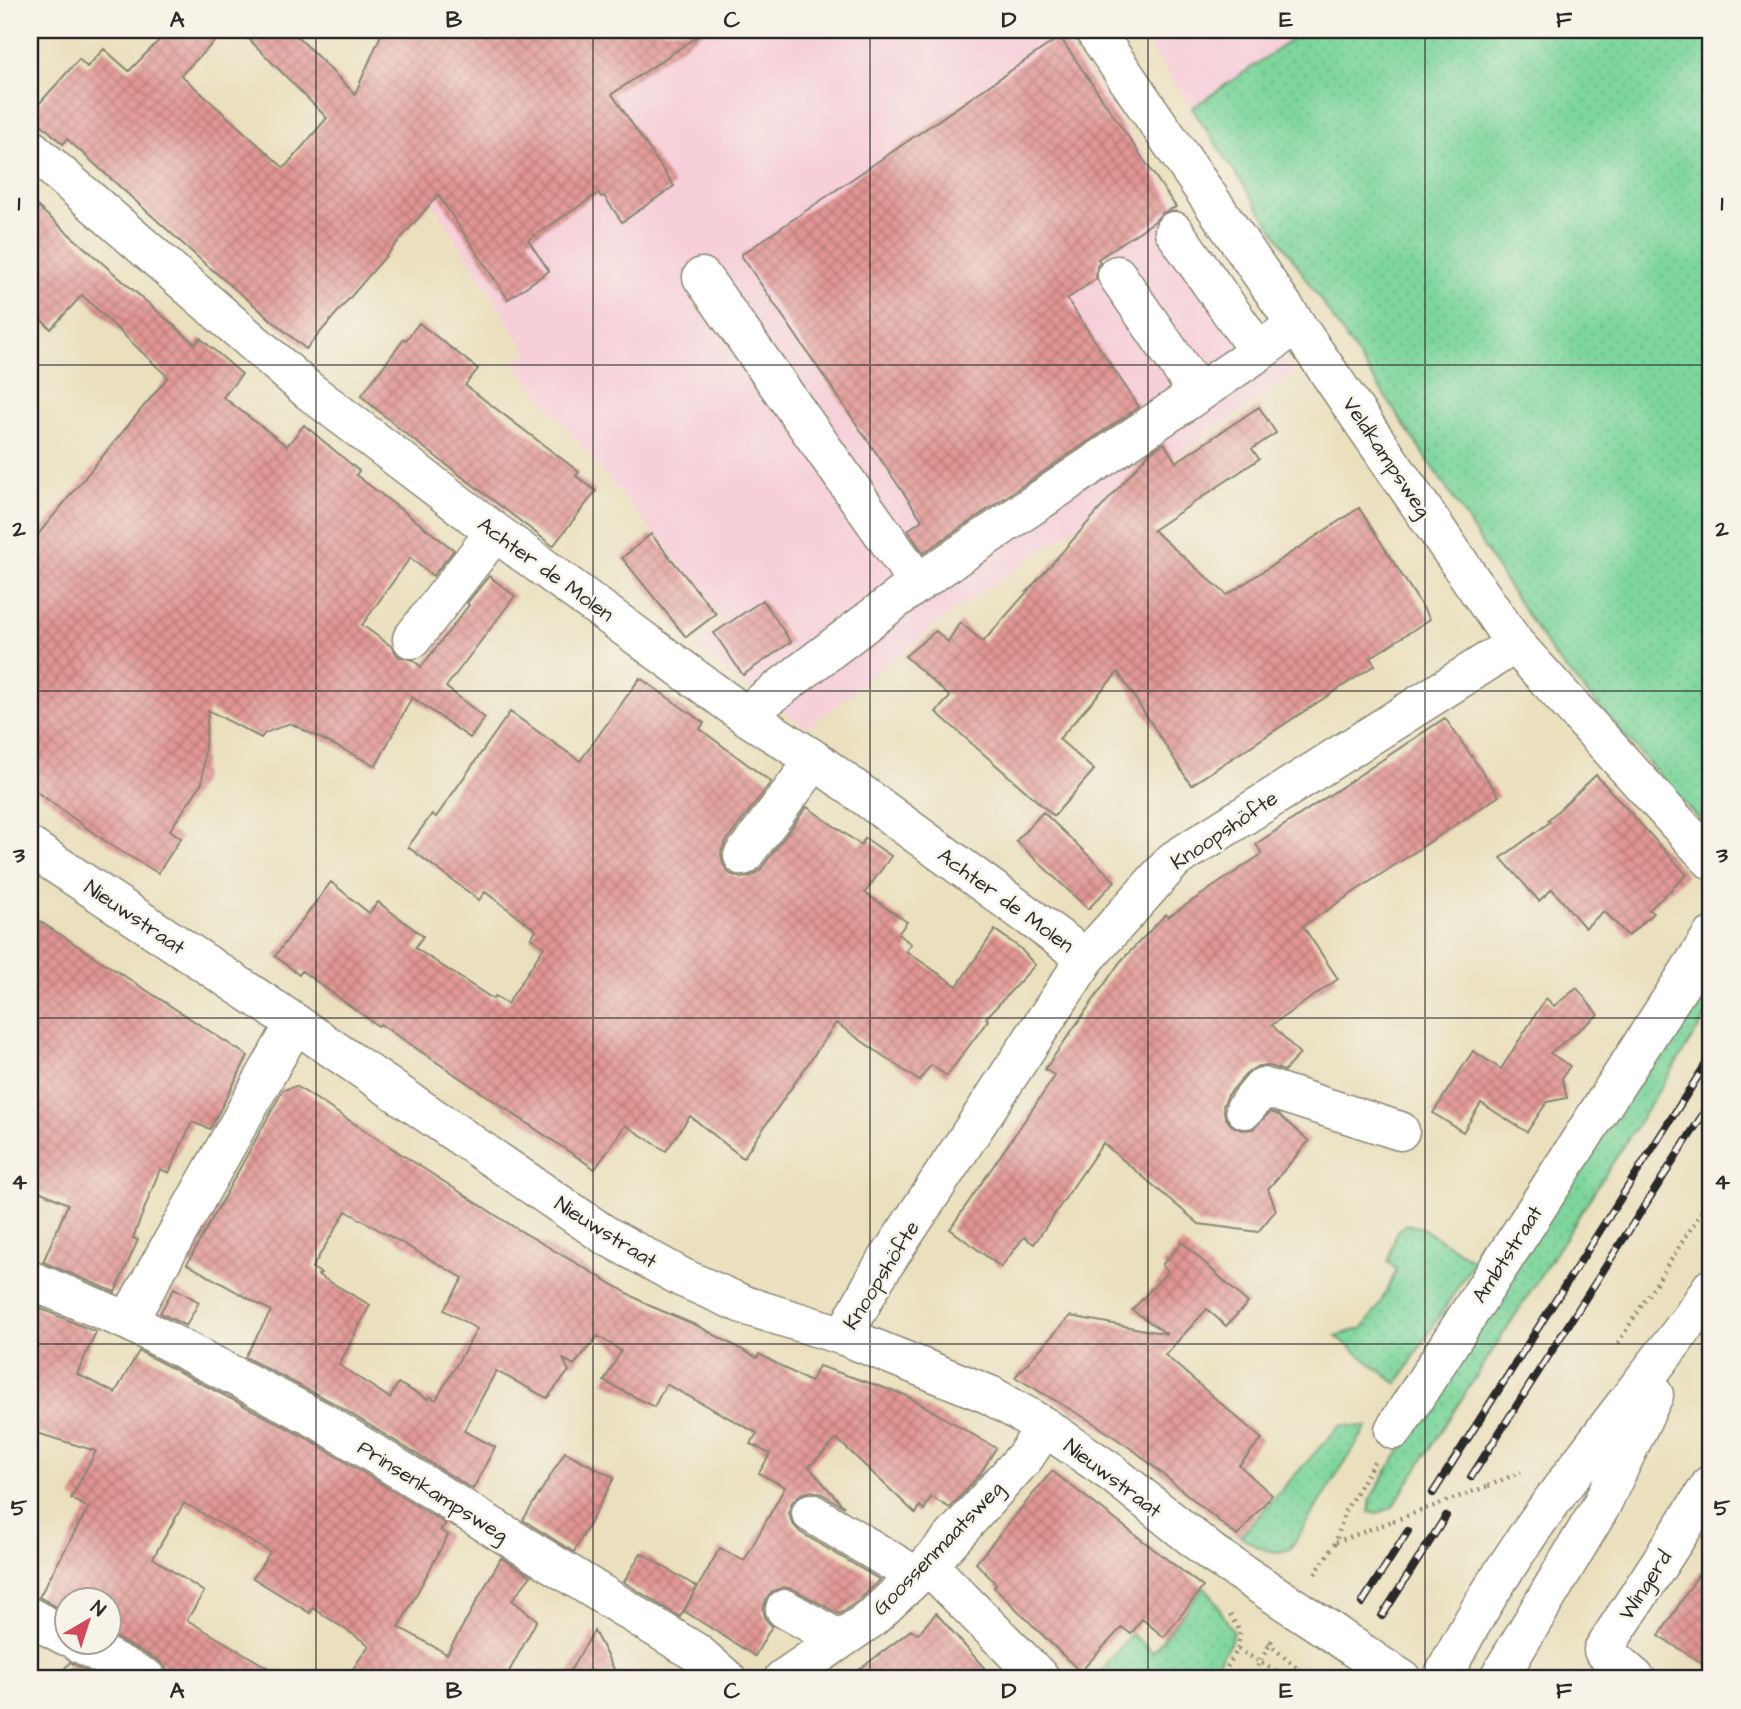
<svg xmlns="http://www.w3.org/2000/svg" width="1741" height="1709" font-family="'Architects Daughter',sans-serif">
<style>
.built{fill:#f6cfd9}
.grass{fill:url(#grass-dots);stroke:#548063;stroke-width:2}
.building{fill:url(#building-cross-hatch);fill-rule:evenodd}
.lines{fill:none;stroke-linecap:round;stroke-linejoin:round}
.minor-casing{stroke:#8a8674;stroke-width:41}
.major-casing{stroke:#8a8674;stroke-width:41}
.path{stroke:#8a8674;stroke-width:4.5;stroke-dasharray:2 5;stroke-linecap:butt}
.minor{stroke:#fff;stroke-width:38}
.major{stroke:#fff;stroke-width:38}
.rail-casing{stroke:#2b2b2b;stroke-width:8}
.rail{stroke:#f7f3e8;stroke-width:5;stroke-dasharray:16;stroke-linecap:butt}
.minor-bridge-casing{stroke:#8a8674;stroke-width:41;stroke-linecap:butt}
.path-bridge{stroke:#8a8674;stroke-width:4.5;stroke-dasharray:2 5;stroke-linecap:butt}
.minor-bridge{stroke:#fff;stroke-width:38}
.grid{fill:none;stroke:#2b2b2b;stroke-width:2;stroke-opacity:0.55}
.labels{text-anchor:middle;stroke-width:5;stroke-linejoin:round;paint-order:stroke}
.street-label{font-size:21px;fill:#2b2b2b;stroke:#f7f3e8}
.neatline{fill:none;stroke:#2b2b2b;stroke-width:2.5}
.grid-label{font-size:23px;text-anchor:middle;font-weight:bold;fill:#2b2b2b}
</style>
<defs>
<pattern id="grass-dots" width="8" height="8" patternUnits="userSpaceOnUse" patternTransform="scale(1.75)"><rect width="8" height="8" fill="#7dd69b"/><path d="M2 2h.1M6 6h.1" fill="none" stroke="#6cb886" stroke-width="1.8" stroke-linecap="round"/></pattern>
<pattern id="building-cross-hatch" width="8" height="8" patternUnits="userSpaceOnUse" patternTransform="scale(1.75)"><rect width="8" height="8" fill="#e29694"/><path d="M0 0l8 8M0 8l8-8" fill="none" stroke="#b77b79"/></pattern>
</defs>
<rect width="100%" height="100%" fill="#f7f3e8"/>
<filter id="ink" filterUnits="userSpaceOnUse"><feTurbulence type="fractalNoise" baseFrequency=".0143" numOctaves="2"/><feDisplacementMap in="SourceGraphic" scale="14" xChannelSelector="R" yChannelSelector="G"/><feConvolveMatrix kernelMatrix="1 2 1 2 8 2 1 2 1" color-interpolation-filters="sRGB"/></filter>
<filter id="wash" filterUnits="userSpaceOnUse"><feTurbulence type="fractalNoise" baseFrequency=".00686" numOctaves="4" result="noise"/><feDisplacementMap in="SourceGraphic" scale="28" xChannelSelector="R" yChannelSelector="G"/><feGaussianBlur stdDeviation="1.57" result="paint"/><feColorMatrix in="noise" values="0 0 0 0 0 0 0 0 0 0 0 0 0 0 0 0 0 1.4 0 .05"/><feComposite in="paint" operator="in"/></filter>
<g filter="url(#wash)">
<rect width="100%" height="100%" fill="#eae0be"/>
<path class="built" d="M461 30H1058L1295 374 940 621 808 728 751 691 697 649 723 619 514 363 528 353 382 121 434 49Z
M1137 30H1306L1192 108Z"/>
<path class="grass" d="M1306 30H1711V833L1554 656 1500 574 1461 510 1192 108Z
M1711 962V1009L1392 1508 1378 1513 1369 1512 1371 1498 1382 1479Z
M1407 1224 1422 1228 1474 1261 1397 1384 1336 1336 1363 1328 1379 1306 1397 1270 1388 1262 1396 1232Z
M1340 1425 1367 1427 1290 1549C1269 1557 1258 1546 1240 1536Z
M1203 1587 1211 1594 1233 1632 1230 1643 1207 1679H1096L1131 1634 1153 1652Z"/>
<g id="blocks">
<path class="building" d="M169 30H226L181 75 284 168 327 118 240 30H291L355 94 383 30H707L612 94 674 186 622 222 604 196 601 197 599 193 528 240 549 271 508 299 438 195 306 349 203 262 67 139 63 144 30 114 79 59 87 67 104 49 129 71Z
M1060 37 1176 207 1162 213 1155 221 1098 259 1100 262 1097 266 1096 279 1067 299 1139 407 923 553 908 530 922 520 741 255Z
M30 200 195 344 200 338 242 374 223 397 287 446 304 425 359 471 356 475 454 550 433 576 410 558 362 625 391 646 398 656 413 660 421 667 469 605 467 603 489 576 515 596 446 687 485 718 470 738 412 697 376 766 290 723 265 733 261 738 208 710 202 783 170 830 181 838 158 873 112 846 30 787V544L168 377 82 295 51 329 30 309Z
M419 323 478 369 465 385 579 472 576 476 596 491 553 546 401 430 361 396 404 339 406 340Z
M1259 407 1276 433 1252 449 1259 459 1153 530 1227 595 1359 508 1430 619 1370 658 1375 665 1191 785 1118 672 1059 739 1094 770 1054 816 936 712 950 697 905 656 936 631 948 642 960 622 983 642 1150 452 1164 443 1176 462Z
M651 534 716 614 686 637 622 558Z
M763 600 791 642 743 675 714 633Z
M640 678 704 723 700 729 771 782 725 843 721 853 723 864 730 874 741 878 752 876 760 870 807 807 861 845 865 838 891 856 865 893 907 922 898 934 911 944 906 951 957 986 995 930 1020 948 1035 965 986 1018 988 1020 947 1076 931 1065 919 1081 836 1023 743 1158 690 1116 666 1151 625 1125 595 1169 380 1024 378 1026 302 971 299 975 275 956 331 882 369 913 378 902 423 936 415 948 493 999 495 996 507 1004 544 947 531 938 536 930 485 892 479 900 408 847 432 814 436 817 510 712 580 761Z
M1445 718 1499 796 1303 926 1338 979 1272 1025 1300 1054 1284 1071 1270 1066H1258L1247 1073 1228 1095 1223 1106 1225 1117 1231 1125 1241 1130 1253 1129 1270 1112 1279 1115 1309 1141 1268 1189 1276 1210 1258 1232 1199 1224 1103 1143 1034 1244 1024 1237 1001 1267 950 1229 1055 1076 1045 1069 1120 962 1166 914 1168 917 1262 854 1256 844Z
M1596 775 1687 875 1649 910 1653 913 1628 936 1604 911 1585 928 1552 889 1539 901 1501 858 1550 822 1548 820Z
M1043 812 1115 881 1088 909 1016 841Z
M30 915 248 1056 210 1129 192 1122 169 1173 160 1169 133 1238 138 1240 115 1292 43 1262 68 1204 30 1187Z
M1577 988 1598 1015 1550 1053 1570 1066 1562 1078 1567 1098 1547 1102 1527 1132 1481 1103 1463 1132 1433 1113 1473 1051 1501 1069 1546 998 1554 1006Z
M296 1086 514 1227 648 1305 698 1326 757 1358 759 1354 810 1382 819 1366 905 1395 996 1448 980 1474 950 1508 931 1497 924 1510 920 1506 916 1514 837 1439 809 1467 844 1507 822 1494 812 1491 801 1494 792 1502 789 1513 792 1523 800 1532 880 1580 858 1601 839 1614 795 1590 784 1587 773 1591 766 1599 763 1609 766 1620 772 1626 755 1656 684 1611 720 1548 744 1561 785 1487 759 1473 770 1454 751 1444 757 1433 666 1384 654 1407 604 1381 621 1351 598 1336 574 1365 563 1359 569 1371 547 1398 496 1371 464 1431 495 1447 473 1489 332 1402 245 1357 271 1311 187 1264 283 1090ZM346 1211 463 1278 444 1310 477 1329 436 1400 429 1396 428 1399 398 1383 390 1398 339 1365 370 1305 318 1275 321 1273 312 1268Z
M1182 1242 1248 1303 1226 1326 1207 1309 1165 1355 1262 1439 1239 1465 1272 1495 1237 1536 1136 1452 1092 1422 1015 1377 1070 1316 1167 1334 1132 1310 1168 1271 1162 1265Z
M174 1288 199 1302 186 1326 160 1313Z
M30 1304 96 1332 77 1374 115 1393 139 1351 310 1440 446 1524 440 1530 448 1535 399 1627 447 1654 501 1558 531 1576 512 1600 537 1620 505 1679H346L369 1645 313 1608 310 1613 253 1578 270 1552 184 1503 153 1558 204 1592 187 1620 287 1679H169L166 1668 158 1660 108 1634V1600H66V1612L39 1597 88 1508 71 1498 96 1451 30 1431Z
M565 1452 614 1478 574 1552 523 1520Z
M1052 1471 1203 1587 1164 1637 1142 1619 1131 1634 1122 1627 1080 1672 994 1587 996 1584 976 1563Z
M641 1553 697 1587 680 1617 624 1582Z
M1711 1555V1669L1659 1636Z
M936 1613 994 1679H847L911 1630 918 1634Z
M594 1631 615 1671 596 1679H565Z
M70 1662 101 1679H56Z"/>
</g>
</g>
<g filter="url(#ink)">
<use href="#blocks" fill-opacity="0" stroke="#8a8674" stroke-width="2"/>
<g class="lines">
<g class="minor-casing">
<path id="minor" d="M1094 30 1515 644 1711 860
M30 148 308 390 495 532 745 715 815 760 1086 958
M1174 231 1259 352
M1117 275 1198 393
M702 277 918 583 745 715
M918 583 1259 352 1296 324
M412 639 495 532
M30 847 295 1023 605 1235 683 1278 747 1306 844 1336 990 1395 1045 1427 1112 1473 1213 1554 1324 1627
M743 856 815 760
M1245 1109 1263 1087 1400 1131
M30 1280 128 1321 321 1421 697 1653 727 1679
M128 1321 295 1023
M844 1336 876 1277 1086 958 1174 860 1515 644
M1394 1430 1711 937
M811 1513 916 1576
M928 1565 1041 1679
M785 1609 840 1640
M30 1617 66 1636
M78 1642 147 1679
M1375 1662 1402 1679
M783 1679 872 1618 928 1565 1025 1457 1045 1427
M1636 1679 1603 1650 1711 1484"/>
</g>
<g class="major-casing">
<path id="major" d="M1442 1679C1506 1548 1604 1434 1692 1317L1711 1288
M1498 1679 1600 1508 1654 1395"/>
</g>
<path class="path" d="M1618 1343 1711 1197
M1488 1486 1521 1472
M1336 1542 1393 1521
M1315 1574 1336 1542 1345 1511 1374 1462
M1268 1643 1298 1669
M1238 1649 1284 1676
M1220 1679 1238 1649 1240 1631 1230 1615
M1251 1679 1272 1640"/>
<use href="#minor" class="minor"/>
<use href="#major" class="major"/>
<g class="rail-casing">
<path id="rail" d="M1471 1477 1711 1102
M1433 1493 1711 1056
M1362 1603 1408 1531
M1382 1616 1446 1516"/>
</g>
<use href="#rail" class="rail"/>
<g class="minor-bridge-casing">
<path id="minor-bridge" d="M1324 1627 1375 1662"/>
</g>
<path class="path-bridge" d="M1393 1521 1488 1486
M1298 1669 1315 1679"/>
<use href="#minor-bridge" class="minor-bridge"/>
</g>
</g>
<path class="grid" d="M316 30V1679M593 30V1679M870 30V1679M1148 30V1679M1425 30V1679M30 365H1711M30 691H1711M30 1018H1711M30 1344H1711"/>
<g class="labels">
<g class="street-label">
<text transform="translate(1387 457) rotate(56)" y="7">Veldkampsweg</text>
<text transform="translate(546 569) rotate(36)" y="7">Achter de Molen</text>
<text transform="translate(1224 830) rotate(-34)" y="7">Knoopshöfte</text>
<text transform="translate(1006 900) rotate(36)" y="7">Achter de Molen</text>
<text transform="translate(135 917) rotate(34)" y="7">Nieuwstraat</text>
<text transform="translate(606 1232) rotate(32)" y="7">Nieuwstraat</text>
<text transform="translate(1507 1254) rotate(-57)" y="7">Ambtstraat</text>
<text transform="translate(881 1275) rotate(-58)" y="7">Knoopshöfte</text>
<text transform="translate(1113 1478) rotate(37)" y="7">Nieuwstraat</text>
<text transform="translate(433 1491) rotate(32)" y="7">Prinsenkampsweg</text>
<text transform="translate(938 1548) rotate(-46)" y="7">Goossenmaatsweg</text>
<text transform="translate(1645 1585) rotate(-57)" y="7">Wingerd</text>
</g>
</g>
<rect width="1741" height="1709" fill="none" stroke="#f7f3e8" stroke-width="77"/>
<g transform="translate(88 1621) rotate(39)"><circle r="33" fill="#f7f3e8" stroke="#a5a39c" stroke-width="2"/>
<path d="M0-5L12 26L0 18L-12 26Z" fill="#d1495b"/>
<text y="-10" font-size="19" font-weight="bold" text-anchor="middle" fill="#2b2b2b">N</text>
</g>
<rect x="38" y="38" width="1664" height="1632" class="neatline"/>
<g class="grid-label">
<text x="177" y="27">A</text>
<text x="454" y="27">B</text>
<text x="732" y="27">C</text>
<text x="1009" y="27">D</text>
<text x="1286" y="27">E</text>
<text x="1564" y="27">F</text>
<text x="19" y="210">1</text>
<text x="1722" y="210">1</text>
<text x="19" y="536">2</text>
<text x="1722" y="536">2</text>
<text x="19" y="862">3</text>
<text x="1722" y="862">3</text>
<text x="19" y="1189">4</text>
<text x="1722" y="1189">4</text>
<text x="19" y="1515">5</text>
<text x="1722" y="1515">5</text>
<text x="177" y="1698">A</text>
<text x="454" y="1698">B</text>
<text x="732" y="1698">C</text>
<text x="1009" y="1698">D</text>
<text x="1286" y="1698">E</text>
<text x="1564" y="1698">F</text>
</g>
</svg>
